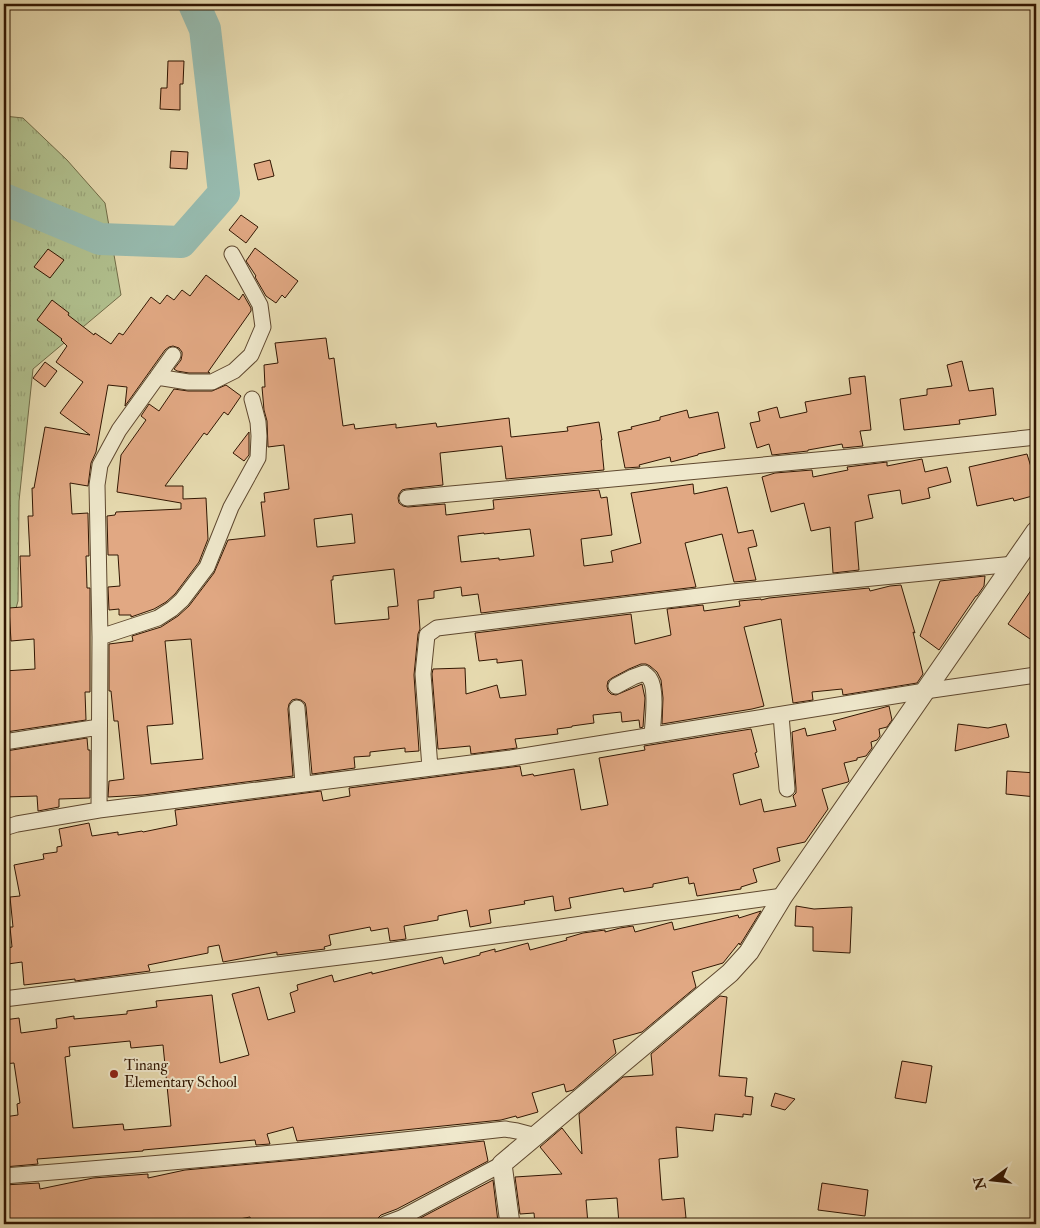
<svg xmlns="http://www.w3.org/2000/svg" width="1040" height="1228" font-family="'IM FELL Double Pica',serif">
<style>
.grass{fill:url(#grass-tufts);stroke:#716c48}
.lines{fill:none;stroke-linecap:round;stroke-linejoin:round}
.river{stroke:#97bbaf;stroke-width:32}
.building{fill:#e1a883;stroke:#311602;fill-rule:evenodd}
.minor-casing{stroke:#5e472e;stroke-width:17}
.tertiary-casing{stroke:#5e472e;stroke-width:21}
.minor{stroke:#efe8cc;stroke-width:15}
.tertiary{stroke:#efe8cc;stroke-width:19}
.poi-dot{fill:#8f2418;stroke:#efe8cc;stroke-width:2}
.labels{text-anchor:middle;stroke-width:4;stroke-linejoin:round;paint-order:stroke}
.poi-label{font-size:15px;fill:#311602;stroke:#efe8cc;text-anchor:start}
</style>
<defs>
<pattern id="grass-tufts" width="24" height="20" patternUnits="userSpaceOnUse" patternTransform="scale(1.25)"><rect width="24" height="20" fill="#b1c18f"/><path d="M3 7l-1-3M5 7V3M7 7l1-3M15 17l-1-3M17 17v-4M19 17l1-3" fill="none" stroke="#99a57a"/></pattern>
</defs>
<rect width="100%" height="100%" fill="#e7dbb0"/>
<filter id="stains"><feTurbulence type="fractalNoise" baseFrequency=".004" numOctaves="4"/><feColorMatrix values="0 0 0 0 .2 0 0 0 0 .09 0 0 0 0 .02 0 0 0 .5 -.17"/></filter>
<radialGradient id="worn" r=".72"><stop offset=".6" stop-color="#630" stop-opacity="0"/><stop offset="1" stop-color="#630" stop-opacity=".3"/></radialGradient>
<path class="grass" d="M4 116 23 118 67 160 105 203 121 295 33 369 19 501 18 601 4 653Z"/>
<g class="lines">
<path class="river" d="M4 199 100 239 181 242 224 193 205 29 194 4"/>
</g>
<path class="building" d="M168 61H184L183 84H180V110L160 109 161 88H167Z
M171 151 188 152 187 169 170 168Z
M270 160 274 176 258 180 254 164Z
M241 215 258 227 246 243 229 230Z
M255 248 298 281 285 298 282 295 276 303 266 296 255 277 256 276 246 261Z
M48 249 64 260 50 278 34 267Z
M206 275 239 300 243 294 251 308V311L208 372 210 373H189L177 371 174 369 181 360 182 355V352L179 348 173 346 169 347 165 350 125 406 127 387 108 385 96 452 91 463 88 486 70 483 72 514 88 513V516L89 556H86L87 588H90V692H85L86 720 6 732 4 671 35 669 34 639 11 641 9 608 22 607 20 556H30L28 516H33L32 488H34L45 427 90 435 60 413 83 382 56 362 67 346 61 340 62 339 37 320 52 300 69 313 68 315 94 335 95 333 111 344 119 333 123 335 151 297 160 304 167 295 174 300 182 290 190 296Z
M326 338 329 359 334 358 343 426 354 424 355 429 396 424V428L436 423 437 427 509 418 511 437 568 431 567 427 599 422 602 440H601L604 470 506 479 502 446 440 453 443 485 406 489 402 490 399 494 398 498 399 503 403 506 408 507 445 504 446 515 494 509 493 500 599 490 601 498 607 497 612 535 581 539 584 566 613 562 611 551 641 543 631 493 693 484 694 494 727 487 738 533 753 530 757 546 748 548 756 580 734 582 722 534 685 543 696 587 481 613 478 594 462 596 461 587 434 591V598L418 600 420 629 418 634 414 675 419 751 405 752V748L370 752V756L354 757 355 768 312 774 306 707 305 703 301 700 296 699 292 700 289 704 288 709 293 776 143 795 108 797 109 781 124 779 118 721H114L111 691H109V644L133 641 132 636 161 627 178 616 189 606 214 573 228 540 265 536 261 502H265L264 493 289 489 284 445 268 447 267 421 264 410 262 387H265L264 365 278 363 275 343ZM352 514 355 543 317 547 314 519ZM530 529 534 556 499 560V558L461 562 458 536 484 533V534ZM394 569 398 606 388 607 389 619 335 624 331 580H333V576ZM191 639 203 759 151 764 147 726 173 724 165 641Z
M962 361 969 391 993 388 996 415 959 420 960 424 904 430 900 399 927 395V389L952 386 947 365Z
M45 362 57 371 45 387 33 378Z
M865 376 871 430 860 431 863 446 843 448 842 444 808 450V451L772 455 769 444 757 448 750 423 760 421 758 412 777 407 780 418 807 412 805 402 851 394 849 378Z
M226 385 241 396 228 415 224 412 207 435 204 433 165 486H183V499L206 498 208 539 199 562 175 594 166 602 154 609 131 617V615H119V609L109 610 108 587 120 586 118 555H108L107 516 115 515 116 512 181 509V503L117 492 121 455 146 420 141 416 149 404 159 411 174 389 188 391H212Z
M687 410 689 418 718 412 725 448 698 454V455L671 462 670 457 639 465 640 467 625 468 618 432 632 429 631 427 660 420V417Z
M249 432V455L244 461 233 453Z
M1027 454 1036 483V495L1014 501 1013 498 977 506 969 467Z
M922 459 925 472 947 467 951 482 928 488 930 498 902 504 900 490 868 495 873 518 855 522 859 570 833 573 830 527 811 531 804 503 771 512 762 477 775 473 812 470 813 477 848 470 847 467 887 462V466Z
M985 576 984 586 977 596H976L939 650 920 636 940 581Z
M1036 583V643L1008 624Z
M901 585 915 633 913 632 923 674 917 683 843 695 842 689 812 692 813 700 793 703 781 619 744 627 764 706 752 709 662 724 663 698 661 680 657 672 650 666 646 664H641L629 669 612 678 608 681 607 686 608 691 611 694 616 695 642 684 645 698 643 727 640 728 639 720 622 722 621 712 593 715 594 723 572 726V727L557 729 558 734 515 739 517 748 471 754 470 746 438 749 432 674 433 669 465 668 466 694 497 685 500 698 526 695 522 660 497 663V659L479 661 475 633 631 614 635 644 671 635 667 609 703 605 704 611 740 606 739 601 761 599V600L769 598 869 588 870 591 890 586Z
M889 706 892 720 887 727 879 729 880 736 877 740 871 742 872 748 866 756 857 758V760L844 763 849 781 848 782 822 789 828 809 805 842 777 848 780 861 753 869 757 882 741 887V889L697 896 694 883 689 884 688 877 653 884V887L624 892 623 888 569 898 571 908 555 911 553 896 524 901 525 904 489 910 491 923 470 927 467 910 438 916V920L404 926 406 939 390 941 388 928 371 931 370 927 329 935 331 945 324 947 325 949 277 955V952L223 962 219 945 208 947V953L148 965 150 971 75 981V979L24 985 22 962 8 964 7 948 12 947 10 927H13L10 897 20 896 14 865 44 859 43 854 57 852V847L62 846 59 829 89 823 92 836 118 832V835L142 831 143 832 177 825 175 810 321 791 323 801 350 796 349 788 520 766 522 776 533 774 534 776 574 769 581 810 608 805 599 758 645 750 644 746 751 729 757 752 755 753 759 767 733 774 740 805 761 799 764 812 796 806 793 796 796 793V788L792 732 805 728 807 736 836 730 833 721Z
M958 724 988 728 1006 724 1009 737 955 751Z
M87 738 88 750H90V798L59 799V807L38 811 37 796 4 797V757H7L6 751Z
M1007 771 1036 773V797L1006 794Z
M796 906 814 909 852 907 850 953 813 951V927L795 926Z
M761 911 740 945 739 943 723 963 692 972 696 987 642 1032 613 1040 616 1053 573 1090 566 1092 564 1084 532 1093 538 1112 517 1118 516 1116 501 1120 297 1141 293 1127 267 1134 270 1144 256 1145 255 1140 143 1150V1151L37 1159 38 1164 4 1167V1117L18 1115 17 1104 20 1103 14 1063 4 1064V1020L19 1018 21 1033 57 1028 56 1019 74 1016V1019L127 1014V1011L157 1007 156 1001 212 995 220 1063 249 1055 232 994 259 987 268 1020 295 1012 290 993 298 990 297 985 332 975 334 982 372 972V974L442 957 444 964 480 955V953L495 949V952L528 943 530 950 567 940 566 938 583 933 605 930V932L620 928 633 926 635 932 672 922 674 930 738 915 739 918ZM130 1041 131 1048 163 1045 171 1126 124 1130 123 1124 73 1128 65 1057 70 1056 69 1047Z
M720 996 727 997 719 1076 747 1078 745 1096 753 1097 751 1115 743 1114V1117L715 1114 713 1131 676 1127 678 1157 659 1159 662 1200 684 1198 686 1218 666 1220V1224H619L617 1198 586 1200 588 1224H535L534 1213 520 1214 515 1177 562 1174 540 1147 562 1128 582 1154 579 1114 623 1077 653 1075 651 1054Z
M902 1061 932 1066 926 1103 895 1098Z
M775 1093 795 1099 785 1110 771 1106Z
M484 1141 488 1161 397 1209 381 1215 378 1218 376 1221 370 1222V1224H252L250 1217 213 1224H4V1185L39 1183 40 1189 93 1178 148 1174V1178L185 1170 318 1158Z
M493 1180 498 1222 486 1224H409Z
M822 1183 868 1190 865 1216 818 1210Z"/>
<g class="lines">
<g class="minor-casing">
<path id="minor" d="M157 377 188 382H212L234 371 251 355 263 327 260 305 232 254
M407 498 850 457 1036 437
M100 637 158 618 172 609 182 600 207 567 231 507 258 458 259 436 258 422 252 399
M616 686 633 677 644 673C646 675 649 677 650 679 657 689 653 722 652 735
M297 708 303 784
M781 715 787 789
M4 742 99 727
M430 768 423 674 427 635 437 628 732 592 1014 564
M99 810 100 637 97 485 100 465 119 430 173 355
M4 828 17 824 99 810 511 758 925 691 1036 675
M4 999 380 952 783 896
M4 1176C171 1163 338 1148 505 1129L517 1131 536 1136
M385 1224 401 1218 502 1164"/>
</g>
<g class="tertiary-casing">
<path id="tertiary" d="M510 1224 502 1164 730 973 749 952 783 896 1036 531"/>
</g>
<use href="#minor" class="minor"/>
<use href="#tertiary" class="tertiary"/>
</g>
<circle class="poi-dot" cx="114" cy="1074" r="5"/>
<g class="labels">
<g class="poi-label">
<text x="124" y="1070">Tinang<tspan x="124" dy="17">Elementary School</tspan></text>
</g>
</g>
<rect width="1040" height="1228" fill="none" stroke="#e7dbb0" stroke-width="20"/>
<rect x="5" y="5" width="1030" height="1218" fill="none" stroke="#311602" stroke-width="2.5"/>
<rect x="10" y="10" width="1020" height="1208" fill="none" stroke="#311602"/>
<g transform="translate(992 1180) rotate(255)" stroke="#efe8cc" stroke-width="4" paint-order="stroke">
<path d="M0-4L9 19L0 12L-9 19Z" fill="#311602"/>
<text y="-8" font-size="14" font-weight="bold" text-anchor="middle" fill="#311602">N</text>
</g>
<rect width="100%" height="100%" filter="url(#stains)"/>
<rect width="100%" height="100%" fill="url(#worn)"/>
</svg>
